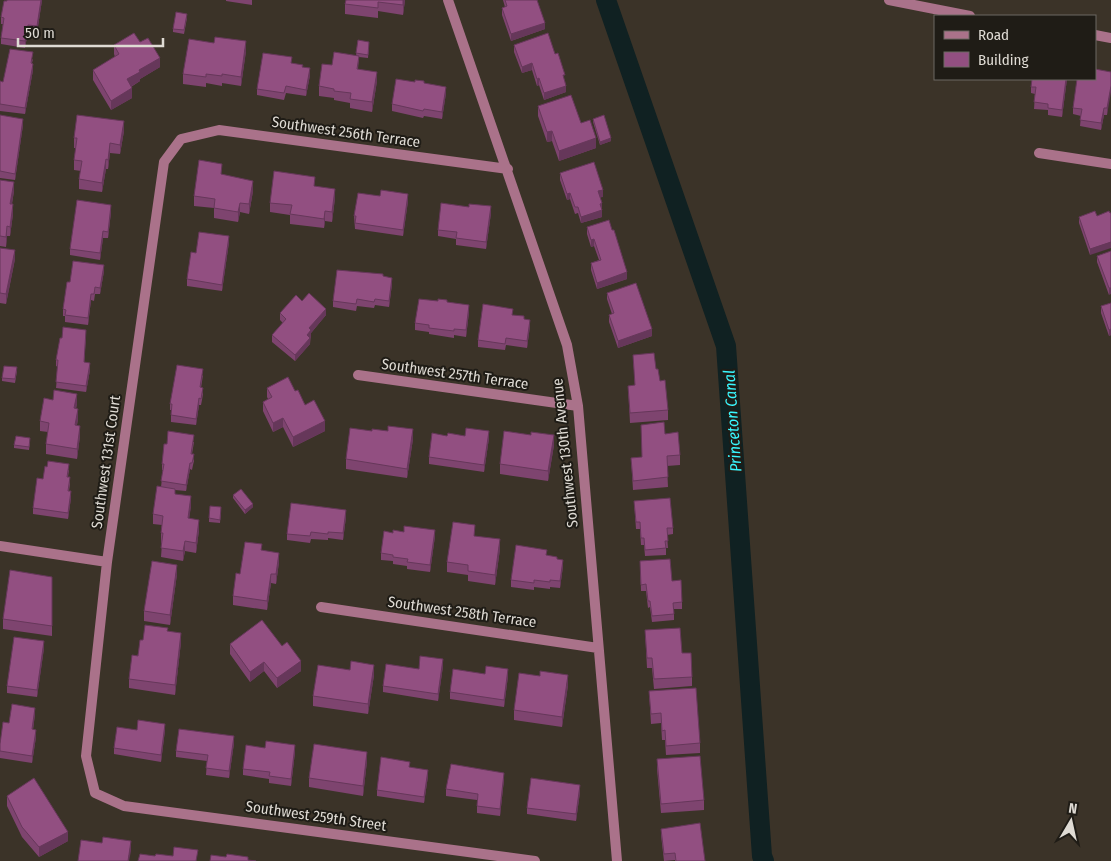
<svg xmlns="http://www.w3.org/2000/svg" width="1111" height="861" font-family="'Fira Sans Condensed',sans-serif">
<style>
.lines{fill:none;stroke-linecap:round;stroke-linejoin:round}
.canal{stroke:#102122;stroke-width:20}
.minor{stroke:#aa728a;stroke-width:10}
.tertiary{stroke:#aa728a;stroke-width:10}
.wall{fill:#7e446f}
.shaded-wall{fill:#66375a}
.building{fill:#924f81;stroke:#66375a}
.labels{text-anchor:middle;stroke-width:4;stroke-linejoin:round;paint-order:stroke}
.street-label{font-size:15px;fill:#dfdbd4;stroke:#1f1c16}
.water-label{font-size:16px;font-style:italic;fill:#39f6fe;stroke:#1f1c16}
</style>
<rect width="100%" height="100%" fill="#3b3328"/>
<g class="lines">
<path class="canal" d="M606 0 726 346 762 856 764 861"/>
<path class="minor" d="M448 0 567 345 578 406 617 861
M1039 153 1111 164
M508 169 219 130 181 139 164 162 107 562 86 756 95 793 124 806 535 861
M358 375 578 406
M0 546 107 562
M321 607 598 648"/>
<path class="tertiary" d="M889 0 970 16
M1095 35 1111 38"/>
</g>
<path class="wall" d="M42 0 37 33 28 31 25 48 1 44V38L3 24H1V17L7 1Z
M226 0H252V5L226 1Z
M405 0 403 15 378 11V18L345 14V4Z
M503 0H537L545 29 511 41 502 15V8L505 7Z
M187 18 184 34 173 32V29Z
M358 40 369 45 368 58 359 57 358 69 377 81 372 112 350 108V103L334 100V98L319 96V86L332 65 356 56Z
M140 42 160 67 140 79V81L131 87 132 98 111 110 93 80V70L115 57 114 54V45Z
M514 45 565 81 566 92 544 100 539 85 537 86 532 70 522 73 514 52Z
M246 51 241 86 222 83V86L206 83V87L183 84V74Z
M33 59 32 63 33 70 25 114 0 111V81L3 82Z
M292 63 303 67 310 75 306 96 286 93 284 100 257 95V89Z
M1111 72 1107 115H1104L1101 130 1080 126 1081 116 1073 114V108Z
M1067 79 1062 117 1048 115V110L1034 109 1035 94 1031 93V87Z
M424 83 446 93 442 119 424 116 423 118 392 111V104Z
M538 106 581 123 596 148 559 161 552 141 547 142 538 116Z
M0 115 23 125 15 180 0 178Z
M593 119 611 141 600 145 593 122Z
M124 131 120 154 110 153 108 169H106L102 192 79 189V179L81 171 74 170V160L76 148H74V138Z
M560 173 603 197H600L602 203V217L581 223 578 213 575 214 570 199 567 200 560 180Z
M222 175 253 191 249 214 240 212 238 222 214 218V208L194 206V196Z
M0 180 14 191 12 204 13 214 10 236H7L6 247 0 246Z
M315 186 335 198 332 222 325 221 324 228 290 224V215L270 212V203Z
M408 201 403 236 355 229 354 216Z
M111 212 108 238H103L100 260 70 255V249Z
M491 213 486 249 456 245V239L438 236V230Z
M1110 213 1090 255 1079 223V217L1097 216Z
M587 227 627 279 597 289 591 270V263L599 260 594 246 591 247 587 234Z
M229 242 222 291 187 286V279L196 253Z
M0 248 15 259 6 304 0 303Z
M1111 251 1109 295 1097 262V256Z
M104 271 100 294H95L94 301 91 300 88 325 65 322V316H63V309L70 282Z
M383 276 392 284 389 307 375 305 374 308 357 306 356 311 333 307V301Z
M607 293 652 336 618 348 609 322V315L612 314 607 299Z
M302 301 326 315 311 333 310 344 295 361 272 342V335L283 323 280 320V313Z
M447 302 469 312 466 337 454 335V338L429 334V332L415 330V323Z
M1111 303V335L1109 336 1101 313V306Z
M513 315 524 319 530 326 527 348 506 345 505 350 478 347V340Z
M86 337 84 363 90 370 86 392 56 388 58 367 56 366V360Z
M633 355 656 369 668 410V420L630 423 628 386H635Z
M17 371 15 383 2 381V378Z
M203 375 201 388 203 394 202 400 201 405H199L196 425 171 422V410H170V404Z
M267 388 295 391 325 431 293 447 283 427 273 432 263 411V402L268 399 267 397Z
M77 403 76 409 78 419 77 425 80 436 77 459 46 454V444L48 432 40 431V421Z
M372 431H388L413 439 407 478 346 469V459Z
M665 434 680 455V465L667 466 668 487 633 490 631 458 642 457Z
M531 435 554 445 548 481 500 474V464Z
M447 436 489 438 484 472 429 464V457Z
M30 441 29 450 14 448V445Z
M194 442 192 454 194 461 193 465 192 470 190 469 186 491 175 490V494L191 506 189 518 199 530 196 553 185 551 183 561 161 557 162 543H161V533L162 525 153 524V514L161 487 163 470H162V464L167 444Z
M69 470 68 477 70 484 69 491 71 498 68 519 33 514V508L43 479Z
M233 495 253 507 245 514 233 498Z
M634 501 673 528V534L667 535 668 548H666V555L645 556 644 545H641L640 529H636Z
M221 510 220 523 209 522V518Z
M346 517 343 540 328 538V540L311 539 310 543 287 540V534Z
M393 533 435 536 430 572 407 569V566L393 564V561L381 560V553Z
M475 536 500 549 495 585 468 581V575L447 572V562Z
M262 550 279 562 276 584 271 583 267 610 233 605V596L240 574Z
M547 555 557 559 563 566 560 588 550 587V589L534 587V590L511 587V580Z
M640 561 672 581 682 602V609H674V620L652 622 650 607 648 608 646 591H641Z
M177 574 170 625 144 621V611Z
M52 577V636L3 629V619Z
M645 630 682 653 692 677V686L654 689 652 668H647Z
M168 631 181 642 175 695 129 688V679L143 640Z
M230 644 282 646 301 671 277 688 264 671 250 682 230 654Z
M44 648 37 697 7 693V686Z
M443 666 438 701 383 692V686L419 669Z
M350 670 374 675 368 714 313 706V696Z
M485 674 508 676 504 707 450 699V692Z
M568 685 562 727 514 720V710Z
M649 691 700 743V753L666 755 665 740H662L661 723 651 724Z
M35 714 33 730 36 737 32 763 0 758V744L9 723Z
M137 730H165L161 762 114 754V748Z
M234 743 229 778 206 775 207 761 176 757V751Z
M265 748 295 752 291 786 269 783V779L243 775V769Z
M657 759 704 800V810L661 813 657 769Z
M367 761 363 796 309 787V778Z
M410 767 428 776 424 803 377 796V790Z
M504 779 500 816 477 813V800L446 796V789Z
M580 792 576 821 527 814V808Z
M7 796 68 841 39 857 22 837 7 806Z
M661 829 705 861H675V860L664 861 661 835Z"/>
<path class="shaded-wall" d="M41 0H42L37 33V26Z
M403 0H405L403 15Z
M545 23V29L511 41V34Z
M28 25V31L25 48V41Z
M246 41V51L241 86V77Z
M160 58V67L140 79V81L127 89V79L139 70Z
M532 63V70L522 73V67Z
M33 64V70L25 114V108Z
M310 68V75L306 96V90Z
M377 72V81L372 112V102Z
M539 78V85L537 86V79Z
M1066 79H1067L1062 117V110Z
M566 86V92L544 100V93Z
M1111 86V92L1107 115V108Z
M446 87V93L442 119V112Z
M132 88V98L111 110V101Z
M1104 108V115L1101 130V123Z
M23 119V125L15 180V174Z
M124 121V131L120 154V145Z
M552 131V141L547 142V132Z
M596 138V148L559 161V151Z
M611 138V141L600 145V142Z
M110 143V153L108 169V160Z
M106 159V169L102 192V183Z
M253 181V191L249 214V204Z
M14 182V191L10 214V204Z
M335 189V198L332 222V212Z
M603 190V197L598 198V191Z
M570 193V199L567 200V194Z
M408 194V201L403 236V230Z
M240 203V212L238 222V212Z
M602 203V217L581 223V217L600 204Z
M13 204V214L10 236V227Z
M111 205V212L108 238V232Z
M491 206V213L486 249V242Z
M325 211V221L324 228V219Z
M7 226V236L6 247V237Z
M103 231V238L100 260V253Z
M229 236V242L222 291V285Z
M594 239V246L591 247V240Z
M1111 242V248L1090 255V249Z
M15 250V259L6 304V294Z
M104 265V271L100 294V288Z
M627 272V279L597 289V283Z
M392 278V284L389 307V301Z
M1109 288H1111V294L1109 295Z
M91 294V300L88 325V318Z
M469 305V312L466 337V330Z
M326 309V315L311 333V337L307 341V335L309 328Z
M530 320V326L527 348V341Z
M652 329V336L618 348V341Z
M1111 329V335L1109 336V330Z
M310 338V344L295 361V355Z
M90 363V370L86 392V386Z
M77 394V403L74 418V408Z
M199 398V405L196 425V419Z
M78 409V419L75 435V425Z
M283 418V427L273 432V423Z
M325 421V431L293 447V437Z
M80 426V436L77 459V449Z
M413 429V439L407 478V469Z
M489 431V438L484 472V465Z
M554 435V445L548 481V471Z
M190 463V469L186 491V485Z
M71 491V498L68 519V513Z
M191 496V506L188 528V518Z
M253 504V507L245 514V510Z
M346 510V517L343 540V533Z
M199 520V530L196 553V543Z
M435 530V536L430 572V565Z
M500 539V549L495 585V575Z
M185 541V551L183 561V551Z
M279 553V562L276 584V574Z
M563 560V566L560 588V581Z
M177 565V574L170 625V615Z
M271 574V583L267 610V601Z
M181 633V642L175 695V685Z
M44 641V648L37 697V690Z
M443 659V666L438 701V694Z
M301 661V671L277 688V678Z
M264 662V671L250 682V672Z
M374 665V675L368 714V704Z
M508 669V676L504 707V700Z
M568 675V685L562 727V717Z
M35 708V714L32 736V729Z
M165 724V730L161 762V755Z
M36 730V737L32 763V756Z
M234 736V743L229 778V771Z
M295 745V752L291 786V779Z
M367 752V761L363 796V786Z
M428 770V776L424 803V797Z
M504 773V779L500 816V809Z
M580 785V792L576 821V814Z
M68 832V841L39 857V847Z
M131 841V851L129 861H128Z"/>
<path class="building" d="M7 0H41L37 26 28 25 25 41 1 38 4 18 1 17 4 1H7Z
M346 0H403V5L378 2V8L345 4Z
M505 0H537L545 23 511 34 502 8 507 6Z
M176 12 187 14 184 30 173 29Z
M134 33 140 42 148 38 160 58 139 70 140 72 127 79 132 88 111 101 93 70 119 54 114 45Z
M548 33 555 54 558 53 565 75H563L566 86 544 93 539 78 537 79 532 63 522 67 514 45Z
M215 37 246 41 241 77 222 74V76L206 74V77L183 74 189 39 214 43Z
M358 40 369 42 368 55 356 53Z
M10 49 33 52 31 63 33 64 25 108 0 104V81L3 82Z
M334 52 359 56 357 69 377 72 372 102 350 99 351 93 334 91V89L319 86 322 64 332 65Z
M263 53 292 57 291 63 303 65 302 67 310 68 306 90 286 86 284 93 257 89Z
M1095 69 1111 72V86L1107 108H1104L1101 123 1080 120 1082 109 1073 108 1077 79H1095Z
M396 79 415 82V80L424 81V83L446 87 442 112 424 109 423 111 392 104Z
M1032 79H1066L1062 110 1048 108V104L1034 102 1036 87H1031Z
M571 95 581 123 590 120 596 138 559 151 552 131 547 132 538 106Z
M0 115 23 119 15 174 0 171Z
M77 115 124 121 120 145 110 143 108 160 106 159 102 183 79 179 82 161 74 160 77 138H74Z
M604 115 611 138 600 142 593 119Z
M199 160 222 164 221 174 253 181 249 204 240 203 238 212 214 208 215 199 194 196Z
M594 162 603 190 598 191 602 203 600 204 602 210 581 217 578 207H575L570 193 567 194 560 173Z
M274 171 315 177 314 186 335 189 332 212 325 211 324 219 290 214 292 205 270 203Z
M0 180 14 182 10 204H13L10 227 7 226 6 237 0 236Z
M381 190 408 194 403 230 355 223 356 216H354L358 193 380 196Z
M77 200 111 205 108 232 103 231 100 253 70 249Z
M441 203 469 207V204L491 206 486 242 456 238 457 232 438 230Z
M1095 211 1097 216 1109 211 1110 213H1111V242L1090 249 1079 217Z
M609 220 612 230H614L627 272 597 283 591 263 601 260 594 239 591 240 587 227Z
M199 232 229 236 222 285 187 279 191 252 196 253Z
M0 248 15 250 6 294 0 293Z
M1111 251V288H1109L1097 256Z
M73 261 104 265 100 288 95 287 94 294H91L88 318 65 315 66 310 63 309 67 282H70Z
M337 270 383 274V276L392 278 389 301 375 299 374 302 357 299 356 304 333 301Z
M636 283 652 329 618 341 609 315 614 313 607 293Z
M309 293 326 309 309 328 311 330 307 335 310 338 295 355 272 335 286 319 280 313 296 295 302 301Z
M419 299 438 301V299L447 300V302L469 305 466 330 454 329V331L429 328V325L415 323Z
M1111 303V329L1109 330 1101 306Z
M483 304 513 309 512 315 524 316V319L530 320 527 341 506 338 505 344 478 340Z
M63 327 86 330 84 362 90 363 86 386 56 382 58 360H56L60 338H62Z
M654 353 656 369H658L660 381 665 380 668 410 630 413 628 386 635 385 633 355Z
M177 365 203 369 200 387 203 388 202 393 201 399 199 398 196 419 171 415 172 404H170Z
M4 366 17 367 15 379 2 378Z
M288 377 295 391 298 390 305 405 314 400 325 421 293 437 283 418 273 423 263 402 272 397 267 388Z
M54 390 77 394 74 408 78 409 75 425 80 426 77 449 46 444 49 423 40 421 44 398 53 400Z
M664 422 665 434 678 432 680 455 667 456 668 477 633 481 631 458 642 457 641 425Z
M388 426 413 429 407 469 346 459 350 428 372 431V429L388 431Z
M466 428 489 431 484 465 429 457 432 433 447 436 448 433 465 436Z
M168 431 194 435 191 454H194L193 459 192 463H190L186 485 161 481 164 464H162L164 444H167Z
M504 431 531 435V432L554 435 548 471 500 464Z
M16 436 30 438 29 447 14 445Z
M48 461 69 464 67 477H70L68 491H71L68 513 33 508 37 478 43 479 45 466 47 467Z
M157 486 175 489V494L191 496 188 518 199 520 196 543 185 541 183 551 161 548 163 533H161L163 516 153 514Z
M241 489 253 504 245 510 233 495Z
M670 498 673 528H667L668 541H665L666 548 645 550 644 538H641L640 522H636L634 501Z
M291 503 346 510 343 533 328 532V534L311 532 310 536 287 534Z
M210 506 221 507 220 520 209 518Z
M453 522 475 525 474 536 500 539 495 575 468 571V565L447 562Z
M404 526 435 530 430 565 407 562 408 559 393 557V555L381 553 384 531 393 533V530L404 532Z
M245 542 262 544 261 550 279 553 276 574H271L267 601 233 596 236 573 240 574Z
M516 545 547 550 546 555 557 557V559L563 560 560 581 550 580V582L534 580V583L511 580Z
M670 559 672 581 681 580 682 602 673 603 674 614 652 616 650 601H648L646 584 641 585 640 561Z
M152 561 177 565 170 615 144 611Z
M10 570 52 577V626L3 619Z
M262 620 282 646 287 642 301 661 277 678 264 662 250 672 230 644Z
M145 625 168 628 167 631 181 633 175 685 129 679 132 655 138 656 140 640H143Z
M680 628 682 653H691L692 677 654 679 652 658H647L645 630Z
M14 637 44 641 37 690 7 686Z
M420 656 443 659 438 694 383 686 386 664 419 669Z
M351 661 374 665 368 704 313 696 318 665 350 670Z
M486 666 508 669 504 700 450 692 453 669 485 674Z
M540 671 568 675 562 717 514 710 519 673 540 676Z
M696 688 700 743 666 746 665 730 662 731 661 713 651 714 649 691Z
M12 704 35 708 32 729 36 730 32 756 0 751V744L3 722 9 723Z
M138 720 165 724 161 755 114 748 117 727 137 730Z
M179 729 234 736 229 771 206 768 208 755 176 751Z
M266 741 295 745 291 779 269 776 270 772 243 769 246 745 265 748Z
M314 744 367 752 363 786 309 778Z
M700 756 704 800 661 804 657 759Z
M381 757 410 762 409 767 428 770 424 797 377 790Z
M451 764 504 773 500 809 477 806 478 794 446 789Z
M34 778 68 832 39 847 22 827 7 796Z
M531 778 580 785 576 814 527 808Z
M700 823 705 861H676L675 853 664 854 661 829Z
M103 837 131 841 128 861H78L81 840 102 843Z
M174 847 198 850 196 861H138L140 854 155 856 156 854 173 856Z
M227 854 248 857V860L256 861H210L211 855 226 857Z"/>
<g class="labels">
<g class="street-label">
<text transform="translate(346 132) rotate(8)" y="5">Southwest 256th Terrace</text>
<text transform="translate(455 374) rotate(8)" y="5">Southwest 257th Terrace</text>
<text transform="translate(565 453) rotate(-96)" y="5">Southwest 130th Avenue</text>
<text transform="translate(106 462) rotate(-82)" y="5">Southwest 131st Court</text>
<text transform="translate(462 612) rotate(8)" y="5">Southwest 258th Terrace</text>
<text transform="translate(316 816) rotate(8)" y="5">Southwest 259th Street</text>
</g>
<g class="water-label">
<text transform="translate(732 421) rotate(-94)" y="6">Princeton Canal</text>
</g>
</g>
<rect x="934" y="15" width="162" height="65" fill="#1f1c16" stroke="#6c6862"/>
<rect x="944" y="31" width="25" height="8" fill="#aa728a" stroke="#6c6862"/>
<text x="978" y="40" font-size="15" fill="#dfdbd4">Road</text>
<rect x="944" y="52" width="25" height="15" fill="#924f81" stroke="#6c6862"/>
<text x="978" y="65" font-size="15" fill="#dfdbd4">Building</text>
<g transform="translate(1071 821) rotate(9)" stroke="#1f1c16" stroke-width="4" paint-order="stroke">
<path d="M0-4L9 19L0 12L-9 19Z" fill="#dfdbd4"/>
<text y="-8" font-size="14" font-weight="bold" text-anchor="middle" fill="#dfdbd4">N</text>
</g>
<path d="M18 38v8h145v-8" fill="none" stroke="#dfdbd4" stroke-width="2.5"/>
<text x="25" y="38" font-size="15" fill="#dfdbd4" stroke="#1f1c16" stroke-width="4" paint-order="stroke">50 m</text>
</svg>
